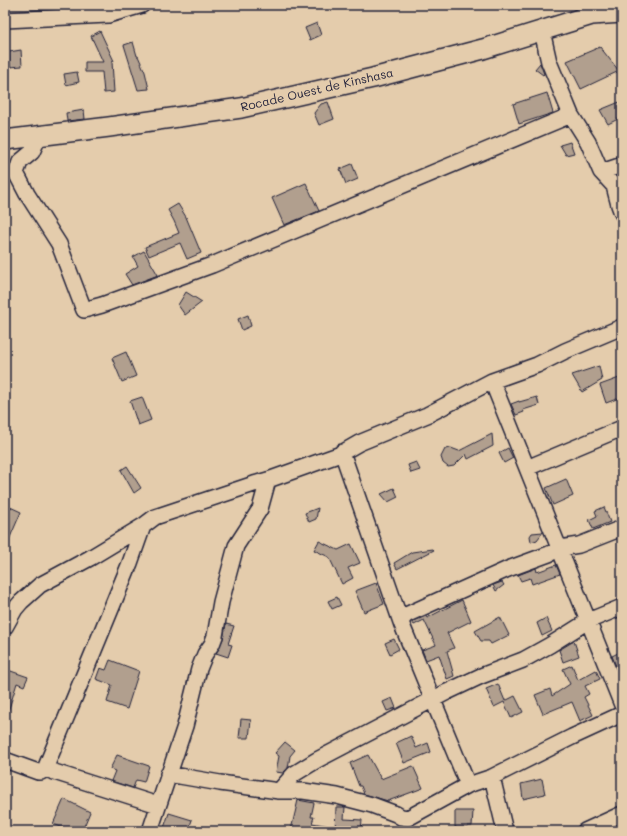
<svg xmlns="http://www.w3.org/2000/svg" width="627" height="836" font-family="Mali,sans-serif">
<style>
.building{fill:#b19f8e;stroke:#22223b}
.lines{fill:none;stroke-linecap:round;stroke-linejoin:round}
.minor-casing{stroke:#22223b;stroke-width:18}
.major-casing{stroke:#22223b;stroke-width:22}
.minor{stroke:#e4ccac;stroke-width:15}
.major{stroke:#e4ccac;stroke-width:19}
.labels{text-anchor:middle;stroke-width:4;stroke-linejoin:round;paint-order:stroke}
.street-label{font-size:12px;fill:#22223b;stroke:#e4ccac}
</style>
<rect width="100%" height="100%" fill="#e4ccac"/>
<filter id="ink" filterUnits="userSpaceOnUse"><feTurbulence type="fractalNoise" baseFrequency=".025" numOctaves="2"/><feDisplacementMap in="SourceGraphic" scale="8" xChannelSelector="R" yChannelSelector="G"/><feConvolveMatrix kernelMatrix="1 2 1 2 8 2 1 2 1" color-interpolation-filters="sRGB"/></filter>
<g filter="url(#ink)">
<path class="building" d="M317 23 321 35 310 40 305 28Z
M100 31 114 61 112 62 114 92 104 93 102 72H85V62H103L91 36Z
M133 42 137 56H138L145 72 149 89 138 90 124 45Z
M600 47 619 71 581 89 567 61Z
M21 50 22 66 10 67 9 52Z
M540 63 544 74 543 75 535 69Z
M77 72 79 82 66 85 64 74Z
M547 93 553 113 519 124 513 104Z
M622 101V117L608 124 600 110Z
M328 102 334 119 319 125 314 113 321 104Z
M84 110 85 119 67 121 66 113Z
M570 142 574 153 566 155 560 145Z
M352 164 358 179 346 184 340 169Z
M306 183 319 211 284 225 272 198Z
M178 204 186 217 201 253 187 259 180 243 149 256 145 247 179 233 174 221 168 210Z
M144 251 158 275 132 285 125 274 138 266 133 257Z
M186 292 202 302 185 315 178 305Z
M248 315 251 326 242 330 238 319Z
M126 352 136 376 122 382 112 358Z
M599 366 602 380 582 392 572 375Z
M622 377V397L606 403 600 385Z
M142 397 151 420 138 425 130 401Z
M537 397 539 405 523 410 524 412 516 415 511 404 519 401V402Z
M492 434 493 446 468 459 466 454 454 466 448 467 443 463 441 457 445 449 451 448 459 451Z
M508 448 513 458 504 463 499 453Z
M416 462 420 470 411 473 408 465Z
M127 466 141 488 134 493 121 470Z
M566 479 573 496 553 505 546 488Z
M394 488 398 497 388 502 381 494Z
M8 506 21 512 5 549V512Z
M604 507 610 522 593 529 589 520 597 516 595 511Z
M318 508 316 519 309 522 305 513Z
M543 532 537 540 531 542 530 536 532 533Z
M319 541 338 550 351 544 360 563 348 568 353 578 342 584 329 557 314 550Z
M433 549 434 550 397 569 394 563 412 552Z
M556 565 560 574 532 584 530 578 521 581 518 575 536 568 537 572Z
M502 582 504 585 496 591 493 585Z
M376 583 384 604 364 612 355 591Z
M337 597 341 605 332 609 328 601Z
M462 600 471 621 447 633 454 648 447 651 454 676 447 679 439 655 426 660 422 650 436 645 424 620 414 625 412 622 426 616 427 618Z
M500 617 509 635 491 644 489 641H481L475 631Z
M546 618 552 631 542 636 537 623Z
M226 624 234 626 228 644 232 645 228 657 216 653 223 639Z
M394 639 399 649 390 654 385 643Z
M574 641 579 656 563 662 559 650Z
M622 651V681L612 656Z
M110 660 139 671 127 709 107 702 112 685 96 679 100 668 106 670Z
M572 665 578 680 596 670 600 679 585 686 589 694 584 697 593 715 580 721 572 702 543 714 535 695 550 689 552 696 570 684 563 669Z
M5 669 28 677 24 686 17 683 7 715 5 714Z
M498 684 505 701 515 696 523 712 511 718 504 702 494 707 486 689Z
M392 698 396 708 387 711 383 702Z
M241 719 251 720 249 738H239Z
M411 736 416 748 428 743 431 752 404 763 396 743Z
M285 742 295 750 290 756 288 768 283 773 276 772 279 756 275 753Z
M117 755 149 766 144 782 136 780 133 788 111 781 115 771 110 769Z
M368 755 381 779 413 766 423 788 388 801 364 794 361 786H359L350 763Z
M542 779 545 794 523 799 521 784Z
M64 799 90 812 83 829 75 827 74 831H72L53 824Z
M298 800 314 803 311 817H314L312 823 330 826V831H298L291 830Z
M336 807H345L344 819 362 820 361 831H335Z
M455 811H473L472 826H468L467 830H457V828L455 827Z
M169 813 192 820 188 831H163Z"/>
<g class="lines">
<g class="minor-casing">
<path id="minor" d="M5 20 108 15 142 5
M542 31 549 62 564 98 571 115 588 142 601 172 614 186 619 205 622 213
M39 136 32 152 20 162 16 173 27 194 59 244 84 310 102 305 212 265 571 115
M601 172 622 165
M492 381 622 705
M342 452 402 625 468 785
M527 468 622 428
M401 621 406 615 459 591 508 569 549 554 560 548 579 545 622 528
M5 627 15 609 21 602 40 585 90 558 143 526
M5 760 38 772H41L45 769 130 563 143 526 155 517 254 484 268 480 338 455 359 443 427 415 492 381 537 365 565 351 622 327
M45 769 158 805
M168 774 220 783 279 791H303L337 796 372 805 396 814 401 817 408 818 468 785 492 777 572 737 622 714
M492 777 505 831
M279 791 294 774 317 760 447 692 481 676 523 660 550 645 588 621 622 607
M150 831 185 726 199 669 205 654 212 644 215 636 221 602 236 546 260 509 268 480
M585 831 622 814"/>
</g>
<g class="major-casing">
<path id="major" d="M5 140 109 127 241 108 373 78 483 49 592 15 622 13"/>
</g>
<use href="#minor" class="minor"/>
<use href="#major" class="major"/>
</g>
</g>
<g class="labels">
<g class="street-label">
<text transform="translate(317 90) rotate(-13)" y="4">Rocade Ouest de Kinshasa</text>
</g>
</g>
<rect width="627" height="836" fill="none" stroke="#e4ccac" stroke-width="20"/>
<rect x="10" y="10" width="607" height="816" fill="none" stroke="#22223b" stroke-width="1.5" filter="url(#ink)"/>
</svg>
